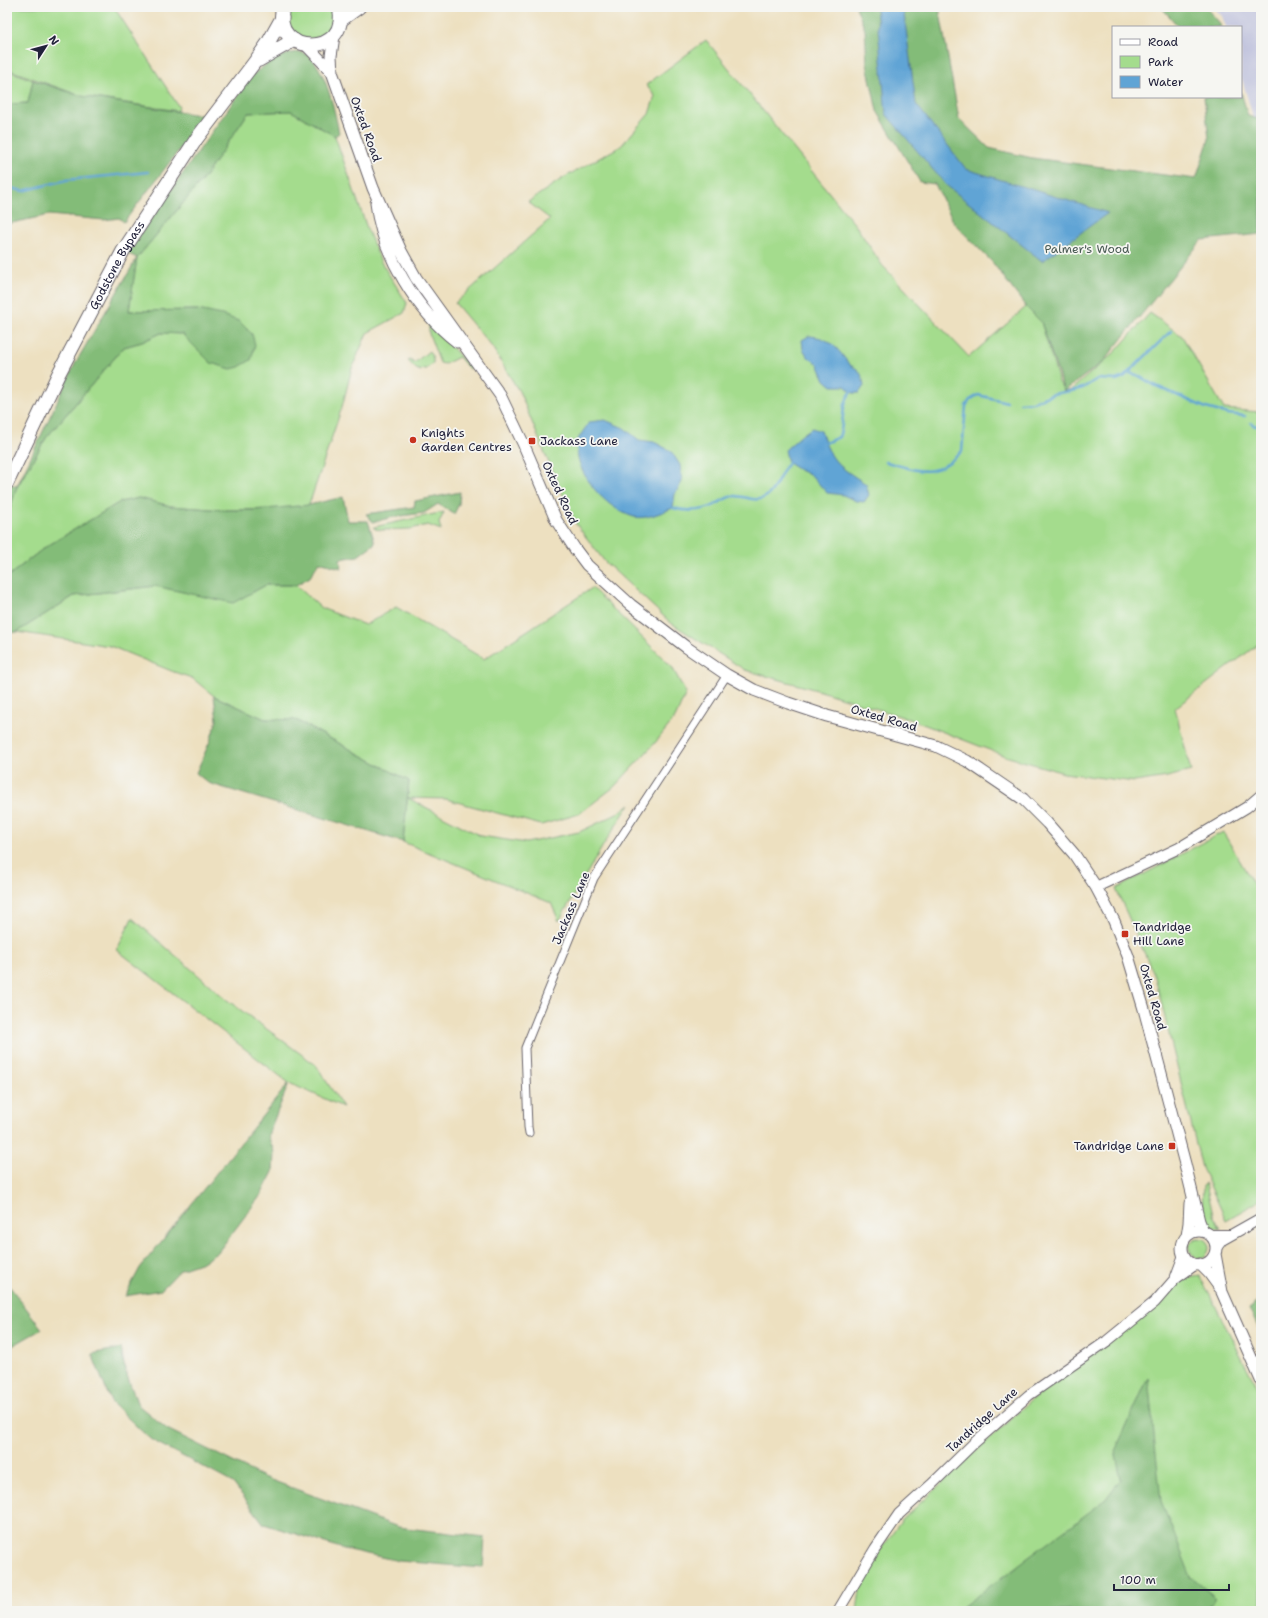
<svg xmlns="http://www.w3.org/2000/svg" width="1268" height="1618" font-family="'Shantell Sans',sans-serif">
<style>
.industrial{fill:#c0c2dd}
.green{fill:#a4dc8d;stroke:#637f64}
.forest{fill:#83bc78;stroke:#526f5a}
.water{fill:#60a4d5;stroke:#416388}
.lines{fill:none;stroke-linecap:round;stroke-linejoin:round}
.stream{stroke:#60a4d5;stroke-width:2.5}
.street-casing{stroke:#69646a;stroke-width:9}
.secondary-casing{stroke:#69646a;stroke-width:12}
.primary-casing{stroke:#69646a;stroke-width:13}
.highway-casing{stroke:#69646a;stroke-width:15}
.street{stroke:#fff;stroke-width:7}
.secondary{stroke:#fff;stroke-width:10}
.primary{stroke:#fff;stroke-width:11}
.highway{stroke:#fff;stroke-width:13}
.poi-dot{fill:#c8321e;stroke:#f6f6f2;stroke-width:1.5}
.labels{text-anchor:middle;stroke-width:3.5;stroke-linejoin:round;paint-order:stroke}
.street-label{font-size:12px;fill:#22223b;stroke:#f6f6f2}
.park-label{font-size:12px;fill:#495a54;stroke:#f6f6f2}
.poi-label{font-size:12px;fill:#22223b;stroke:#f6f6f2;text-anchor:start}
</style>
<rect width="100%" height="100%" fill="#f6f6f2"/>
<filter id="ink" filterUnits="userSpaceOnUse"><feTurbulence type="fractalNoise" baseFrequency=".025" numOctaves="2"/><feDisplacementMap in="SourceGraphic" scale="8" xChannelSelector="R" yChannelSelector="G"/><feConvolveMatrix kernelMatrix="1 2 1 2 8 2 1 2 1" color-interpolation-filters="sRGB"/></filter>
<filter id="wash" filterUnits="userSpaceOnUse"><feTurbulence type="fractalNoise" baseFrequency=".012" numOctaves="4" result="noise"/><feDisplacementMap in="SourceGraphic" scale="16" xChannelSelector="R" yChannelSelector="G"/><feGaussianBlur stdDeviation="0.9" result="paint"/><feColorMatrix in="noise" values="0 0 0 0 0 0 0 0 0 0 0 0 0 0 0 0 0 1.4 0 .05"/><feComposite in="paint" operator="in"/></filter>
<g filter="url(#wash)">
<rect width="100%" height="100%" fill="#ede0c0"/>
<path class="industrial" d="M1213 7H1261V144L1241 76V27H1226L1222 16Z"/>
<path class="green" d="M7 7H114L179 107 178 111 81 96 7 69Z
M289 7H332C343 39 296 51 288 23 287 18 289 12 289 7Z
M706 40 856 226 882 265 969 357 1026 307 1041 322 1059 382 1064 391 1072 389 1115 352 1150 313 1182 336 1224 409 1259 412 1261 410V642L1175 708 1191 771 1167 777 1135 782 1064 773 1005 756 915 721 824 692 745 670 671 623 605 562 576 524 551 468 520 393 492 347 455 303 550 219 528 202 563 178 621 146 649 114 655 96 646 85Z
M7 70 33 80 28 103 7 104Z
M291 111 335 136 368 231 381 262 407 303 404 313 367 333 352 368 342 407 309 505 280 509 224 510 170 506 139 498 120 502 44 548 7 577V517L17 487 46 438 124 347 142 342 161 333 182 334 211 363 198 310 129 311 137 258 204 178 248 113Z
M429 322 471 368 469 369 459 357 445 364 440 363 429 334Z
M429 351 433 358V363L427 369H422L421 371 416 369 408 361 410 360 414 363Z
M444 512 439 523 441 530 428 525 410 529 382 530 375 529 374 527Z
M266 585H296L321 608 365 625 396 607 484 659 592 588 672 667 686 693 675 718 655 743 614 787 579 814 541 825 446 799 408 798 481 836 526 843 579 832 617 814 630 804 604 844 559 921 551 903 403 842 409 781 296 720 265 719 214 696 192 678 174 672 110 646 17 632 74 596 155 586 233 602Z
M1223 832 1261 897V1200L1226 1220 1202 1168 1155 977 1116 889Z
M132 918 227 1000 316 1065 343 1107 289 1083 117 950Z
M1206 1184 1213 1215 1221 1229C1197 1227 1203 1203 1203 1185Z
M1189 1248a10 10 0 1 1 20 0a10 10 0 1 1-20 0Z
M1200 1276 1261 1395V1611H857L862 1576 902 1520 1029 1402 1130 1326 1182 1279Z"/>
<path class="forest" d="M856 7H939L959 119 989 148 1032 158 1196 179 1209 139 1204 97H1241V92L1248 116 1261 120V234L1202 240 1103 362 1064 391 1041 322 1026 307 993 263 954 223 935 184 920 182 877 111 867 64 865 30Z
M1161 7H1205L1219 22 1221 27H1179Z
M300 52C303 53 306 54 309 56 326 70 335 112 339 133L335 136 291 111 248 113 204 178 137 258 129 311 198 310 222 315 239 321 252 334 255 345 251 360 239 367 231 369 211 363 182 334 161 333 142 342 124 347 46 438 17 487 7 517V484L17 486 76 362 137 258 127 253 252 75C267 64 281 53 300 52Z
M33 80 81 96 205 116 124 222 119 218 104 220 49 215 7 224V104L28 103Z
M460 492 459 504 454 514 438 504 424 513 394 517 373 522 366 514 414 507 415 501Z
M343 497 348 521H368L375 543 358 556 340 559 341 568 319 562 310 577 296 585H266L233 603 155 586 74 596 17 632 7 633V577L44 548 120 502 139 498 170 506 224 510H255L309 505Z
M214 696 265 719 296 720 409 781 403 842 208 783 196 773 210 741 217 720Z
M289 1083 268 1135 274 1152 273 1172 261 1195 218 1252 203 1262 180 1270 161 1290 125 1296 140 1268Z
M7 1283 42 1329 7 1349Z
M1261 1299V1334L1249 1308Z
M121 1348 125 1370 138 1405 167 1429 263 1477 398 1527 485 1537 483 1568 399 1561 344 1549 264 1524 233 1483 150 1439 111 1402 92 1354Z
M1148 1378 1161 1501 1191 1577 1216 1598 1203 1611H963L962 1607 1104 1501 1121 1479 1115 1451Z"/>
<path class="water" d="M876 7H903L916 104 966 169 1108 213 1042 261 946 185 886 114Z
M809 336C830 337 837 348 849 364 851 366 854 367 857 369 862 374 863 379 864 386L859 393H853L845 386H832L825 380 818 364 808 357 803 349 802 340Z
M605 420 624 428 639 440 654 442 671 451 680 465 682 482 675 494 673 508C663 512 645 520 634 517 606 509 574 474 577 443 578 437 586 428 589 422Z
M812 428 821 431C832 464 839 466 866 484L869 495 864 502 856 501 843 495 827 493 811 475 799 470 788 463 785 450 803 434Z"/>
<g class="lines">
<path class="stream" d="M7 187 23 191 66 180 148 172
M1129 373 1137 375 1154 385 1206 408 1228 414 1245 416
M1020 403 1033 402 1053 394 1071 391 1083 388 1097 379 1116 380 1124 377 1171 331
M1251 423 1255 426 1261 424
M825 443 839 437C845 422 840 406 851 392
M886 462C920 471 934 480 962 451L966 406 970 400 978 395 1007 402
M673 508C688 512 701 512 715 505 722 501 727 496 735 496 747 496 757 504 768 495 777 487 781 472 788 463"/>
</g>
</g>
<g filter="url(#ink)">
<g class="lines">
<g class="street-casing">
<path id="street" d="M529 1133 528 1127 525 1048 594 878 727 675"/>
</g>
<g class="secondary-casing">
<path id="secondary" d="M1096 887 1179 848 1247 807 1261 795
M1211 1235H1230
M1216 1248 1222 1240 1261 1218
M1175 1279 1184 1255
M838 1611 875 1549 899 1514 931 1485 974 1443 1029 1395 1107 1341 1155 1302 1175 1279 1196 1264"/>
</g>
<g class="primary-casing">
<path id="primary" d="M334 36 331 56 332 72 373 188 401 251 416 278 500 395 523 443 556 520 575 549 587 565 631 605 686 647 727 675 754 690 788 703 827 716 936 746 967 761 1023 799 1047 823 1074 854 1096 887 1114 921 1128 956 1144 1009 1185 1164 1199 1221 1203 1231
M307 46 332 72
M376 203C382 254 416 310 457 342
M1182 1248a17 17 0 1 1 34 0a17 17 0 1 1-34 0Z
M1187 1236 1189 1223 1190 1203
M1215 1254 1222 1292 1261 1380
M1200 1264 1209 1273 1220 1288"/>
</g>
<g class="highway-casing">
<g id="highway">
<path d="M283 7C270 57 352 58 339 7"/>
<path d="M341 20 359 7"/>
<path d="M259 60 294 40"/>
<path id="s1" d="M7 483 58 375 123 251 197 138 254 63 268 43 282 18"/>
</g>
</g>
<use href="#street" class="street"/>
<use href="#secondary" class="secondary"/>
<use href="#primary" class="primary"/>
<use href="#highway" class="highway"/>
</g>
</g>
<g class="poi-dot">
<circle cx="413" cy="440" r="4"/>
<rect x="528" y="437" width="8" height="8" rx="2"/>
<rect x="1121" y="930" width="8" height="8" rx="2"/>
<rect x="1168" y="1142" width="8" height="8" rx="2"/>
</g>
<g class="labels">
<g class="street-label">
<text transform="translate(366 129) rotate(70)" y="4">Oxted Road</text>
<text dy="4" stroke="none"><textPath href="#s1" startOffset="244">Godstone Bypass</textPath></text>
<text transform="translate(560 493) rotate(65)" y="4">Oxted Road</text>
<text transform="translate(884 718) rotate(16)" y="4">Oxted Road</text>
<text transform="translate(571 908) rotate(-67)" y="4">Jackass Lane</text>
<text transform="translate(1153 997) rotate(74)" y="4">Oxted Road</text>
<text transform="translate(982 1420) rotate(-42)" y="4">Tandridge Lane</text>
</g>
<g class="park-label">
<text x="1087" y="253">Palmer's Wood</text>
</g>
<g class="poi-label">
<text x="421" y="437">Knights<tspan x="421" dy="14">Garden Centres</tspan></text>
<text x="540" y="445">Jackass Lane</text>
<text x="1133" y="931">Tandridge<tspan x="1133" dy="14">Hill Lane</tspan></text>
<text x="1164" y="1150" text-anchor="end">Tandridge Lane</text>
</g>
</g>
<rect width="1268" height="1618" fill="none" stroke="#f6f6f2" stroke-width="24"/>
<rect x="1112" y="26" width="130" height="72" fill="#f6f6f2" stroke="#a1a1a9"/>
<rect x="1120" y="39" width="20" height="6" fill="#ffffff" stroke="#a1a1a9"/>
<text x="1148" y="46" font-size="12" fill="#22223b">Road</text>
<rect x="1120" y="56" width="20" height="12" fill="#a4dc8d" stroke="#a1a1a9"/>
<text x="1148" y="66" font-size="12" fill="#22223b">Park</text>
<rect x="1120" y="76" width="20" height="12" fill="#60a4d5" stroke="#a1a1a9"/>
<text x="1148" y="86" font-size="12" fill="#22223b">Water</text>
<g transform="translate(46 46) rotate(54)" stroke="#f6f6f2" stroke-width="3" paint-order="stroke">
<path d="M0-3L7 15L0 10L-7 15Z" fill="#22223b"/>
<text y="-6" font-size="11" font-weight="bold" text-anchor="middle" fill="#22223b">N</text>
</g>
<path d="M1114 1584v6h115v-6" fill="none" stroke="#22223b" stroke-width="2"/>
<text x="1120" y="1584" font-size="12" fill="#22223b" stroke="#f6f6f2" stroke-width="3" paint-order="stroke">100 m</text>
</svg>
